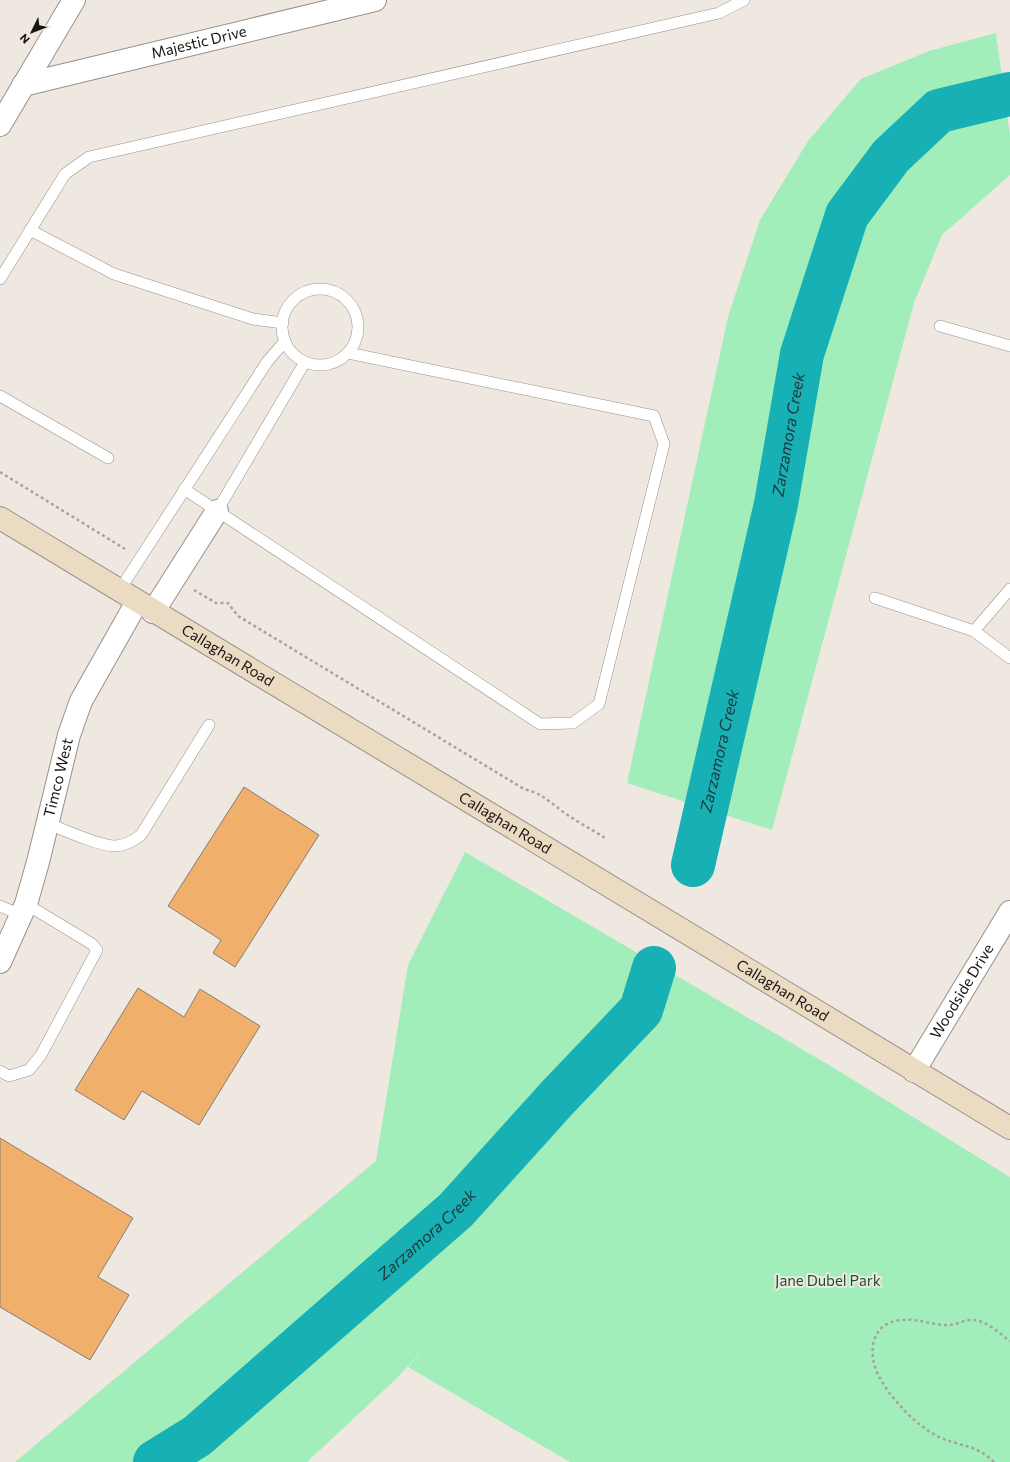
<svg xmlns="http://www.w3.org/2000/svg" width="1010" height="1462" font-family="Commissioner,sans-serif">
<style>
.green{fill:#a1eeba}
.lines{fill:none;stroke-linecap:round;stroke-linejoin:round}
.river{stroke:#17b0b5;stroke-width:44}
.building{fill:#f0b06b;stroke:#847e78}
.service-casing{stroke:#98918b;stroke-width:12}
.minor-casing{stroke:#98918b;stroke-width:24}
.secondary-casing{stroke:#98918b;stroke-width:24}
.path{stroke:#a8a29d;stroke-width:2.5;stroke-dasharray:3 3;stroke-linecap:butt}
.service{stroke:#fff;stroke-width:11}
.minor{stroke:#fff;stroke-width:22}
.secondary{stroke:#eadbc2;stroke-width:22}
.labels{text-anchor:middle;stroke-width:4;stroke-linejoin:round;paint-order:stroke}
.street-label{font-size:15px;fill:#181513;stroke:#efe8e1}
.park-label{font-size:15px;fill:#165431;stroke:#efe8e1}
.water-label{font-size:16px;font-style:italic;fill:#22393a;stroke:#efe8e1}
</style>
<rect width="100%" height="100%" fill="#efe8e1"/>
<path class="green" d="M996 33 1010 136V175L942 235 914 303 772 830 627 783 728 317 760 220 808 141 861 79 929 51Z
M465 852 834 1068 1010 1177V1462H570L408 1367 430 1342 396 1379 307 1462H15L376 1161 408 965Z"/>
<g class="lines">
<g class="river">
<path id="s1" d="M693 865 776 504 802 354 847 215 891 156 939 111 1010 94"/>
<path id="s2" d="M155 1462 197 1436 456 1210 558 1097 641 1010 654 968"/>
</g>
</g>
<path class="building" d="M244 787 319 835 235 967 213 953 221 940 168 906Z
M138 988 184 1017 200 989 260 1026 199 1125 142 1091 124 1120 75 1090Z
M0 1138 133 1218 98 1277 129 1295 90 1360 0 1307Z"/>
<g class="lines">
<g class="service-casing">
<path id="service" d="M30 230 114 274 253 319 283 323
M0 279 65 174 89 157 719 13 744 0
M282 327a38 38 0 1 1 76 0a38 38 0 1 1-76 0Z
M940 326 1010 346
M0 396 108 458
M184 489 540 724 573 723 599 704 664 444 654 416 348 353
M217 511 305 362
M1010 589 974 631 1010 658
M119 591 267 362 285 341
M875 598 974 631
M47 823C64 830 99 846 115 846 125 846 133 841 141 835L209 725
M0 906 21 915
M0 1071 9 1076 29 1070 41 1055 97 950 92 944 26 904"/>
</g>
<g class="minor-casing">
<g id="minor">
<path id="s3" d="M23 85 375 0"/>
<path d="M0 125 74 0"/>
<path d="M153 612 217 511"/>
<path id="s4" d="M0 962 26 904 38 862 69 735 81 701 137 602"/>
<path id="s5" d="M914 1071 1010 912"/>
</g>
</g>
<g class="secondary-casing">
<g id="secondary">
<path id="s6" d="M0 518 1010 1128"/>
</g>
</g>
<path class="path" d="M0 472 125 549
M194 590 216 603H228L238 616 524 789C542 794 543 797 557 807 571 819 590 828 605 838
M994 1462C974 1443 959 1447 937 1436 915 1424 894 1402 881 1380 867 1358 868 1322 902 1320 918 1318 934 1326 950 1325 958 1324 966 1319 974 1320 987 1321 1000 1334 1010 1341"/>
<use href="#service" class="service"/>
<use href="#minor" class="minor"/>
<use href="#secondary" class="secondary"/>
</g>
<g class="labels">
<g class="street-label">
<text dy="5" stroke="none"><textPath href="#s3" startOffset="181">Majestic Drive</textPath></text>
<text dy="5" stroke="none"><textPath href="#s6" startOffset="266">Callaghan Road</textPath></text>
<text dy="5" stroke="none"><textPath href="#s4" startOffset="194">Timco West</textPath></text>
<text dy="5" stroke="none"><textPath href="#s6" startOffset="590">Callaghan Road</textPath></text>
<text dy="5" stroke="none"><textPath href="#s6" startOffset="914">Callaghan Road</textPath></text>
<text dy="5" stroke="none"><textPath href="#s5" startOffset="93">Woodside Drive</textPath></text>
</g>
<g class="park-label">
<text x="828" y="1286">Jane Dubel Park</text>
</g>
<g class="water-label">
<text dy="6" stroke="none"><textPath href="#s1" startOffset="441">Zarzamora Creek</textPath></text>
<text dy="6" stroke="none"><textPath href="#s1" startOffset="117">Zarzamora Creek</textPath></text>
<text dy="6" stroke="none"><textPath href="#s2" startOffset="355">Zarzamora Creek</textPath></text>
</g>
</g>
<g transform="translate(32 32) rotate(227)" stroke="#efe8e1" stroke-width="3" paint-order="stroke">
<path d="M0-3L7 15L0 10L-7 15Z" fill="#181513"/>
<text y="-6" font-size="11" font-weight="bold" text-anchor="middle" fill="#181513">N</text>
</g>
</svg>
